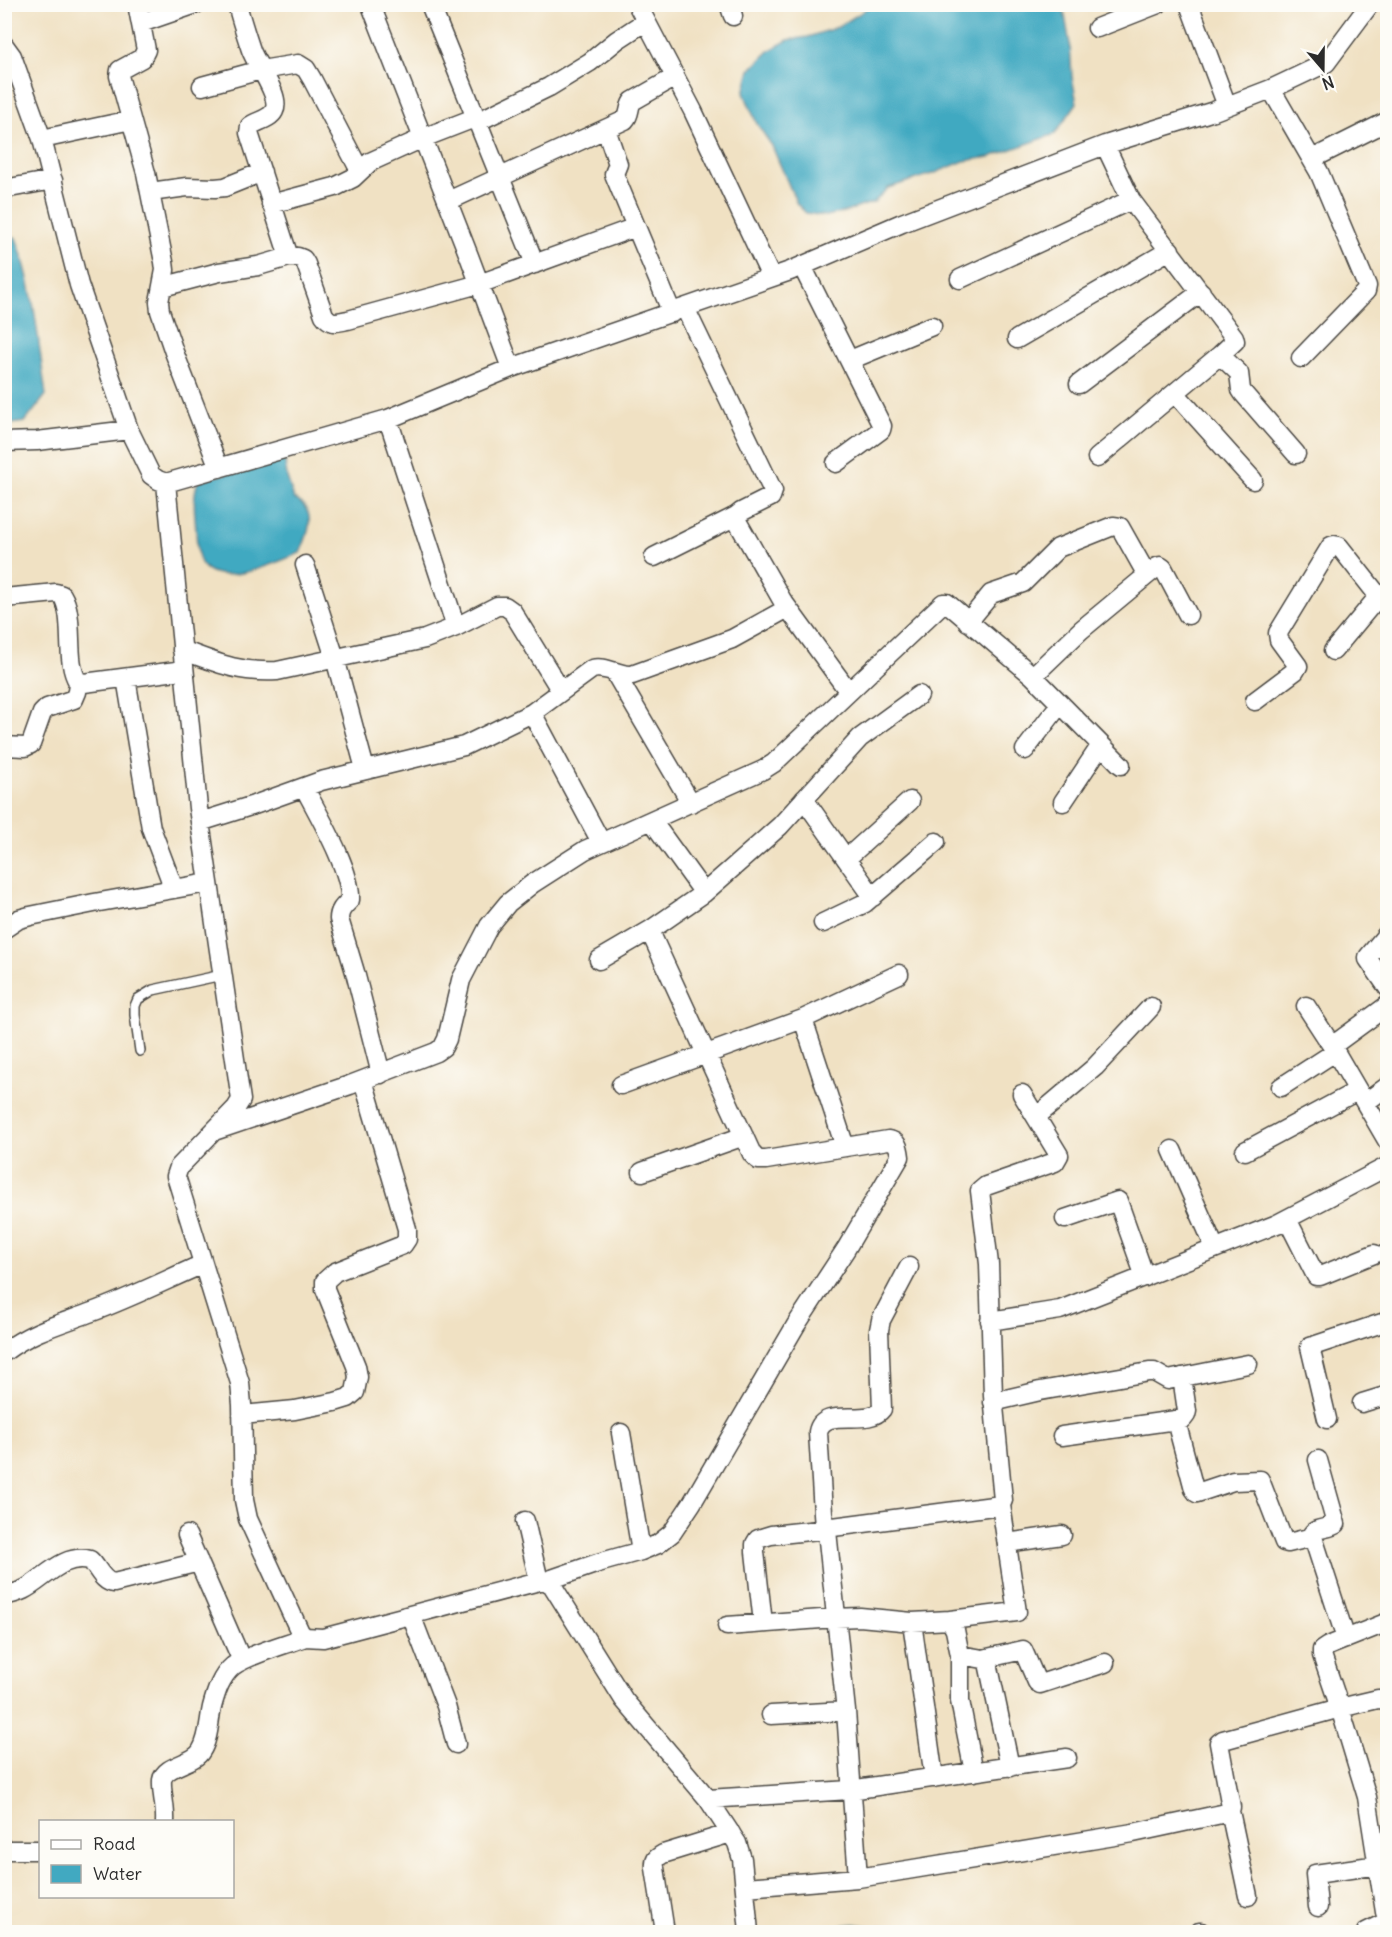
<svg xmlns="http://www.w3.org/2000/svg" width="1392" height="1937" font-family="Delius,sans-serif">
<style>
.water{fill:#41a9c1;stroke:#366a76;stroke-width:1.5}
.lines{fill:none;stroke-linecap:round;stroke-linejoin:round}
.lane-casing{stroke:#494642;stroke-width:12}
.street-casing{stroke:#494642;stroke-width:21}
.lane{stroke:#fff;stroke-width:9}
.street{stroke:#fff;stroke-width:18}
</style>
<rect width="100%" height="100%" fill="#fdfcf7"/>
<filter id="ink" filterUnits="userSpaceOnUse"><feTurbulence type="fractalNoise" baseFrequency=".0167" numOctaves="2"/><feDisplacementMap in="SourceGraphic" scale="12" xChannelSelector="R" yChannelSelector="G"/><feConvolveMatrix kernelMatrix="1 2 1 2 8 2 1 2 1" color-interpolation-filters="sRGB"/></filter>
<filter id="wash" filterUnits="userSpaceOnUse"><feTurbulence type="fractalNoise" baseFrequency=".008" numOctaves="4" result="noise"/><feDisplacementMap in="SourceGraphic" scale="24" xChannelSelector="R" yChannelSelector="G"/><feGaussianBlur stdDeviation="1.35" result="paint"/><feColorMatrix in="noise" values="0 0 0 0 0 0 0 0 0 0 0 0 0 0 0 0 0 1.4 0 .05"/><feComposite in="paint" operator="in"/></filter>
<g filter="url(#wash)">
<rect width="100%" height="100%" fill="#f0e1c3"/>
<path class="water" d="M1063 5 1070 44 1072 77 1077 103 1055 134 990 157 964 161 935 173 888 188 874 202 848 211 825 216 806 213 797 204 772 146 757 124 744 93 750 70 770 50 788 40 808 37 838 27 862 12 870 5Z
M5 238H16C35 288 38 343 46 395L25 422 5 425Z
M274 461H285L287 477 294 499C318 510 309 533 300 553 279 561 218 591 201 563 196 554 197 541 196 531 195 514 192 498 198 481Z
M855 1924 873 1927 893 1926 918 1932H835L844 1925Z"/>
</g>
<g filter="url(#ink)">
<g class="lines">
<g class="lane-casing">
<path id="lane" d="M140 1051 135 1015V1006L138 999 153 990 222 975"/>
</g>
<g class="street-casing">
<path id="street" d="M137 4 146 50 142 58 120 70 119 76 146 173 164 262 165 270 159 302 160 311 174 352 219 468
M237 4C241 20 246 35 251 50 256 65 282 96 274 111 270 119 257 121 250 126L249 133 289 257
M430 4 535 264
M637 4 693 111 771 277
M729 4 733 16
M1189 4 1227 106
M372 8 469 256 511 368
M141 23 196 4
M1097 28 1158 4
M4 45 12 56 42 139 79 285 129 430 151 475 158 480 166 483 388 419 511 368 790 271 902 223 1105 145 1214 111 1271 89 1326 63 1370 4
M202 86 261 70 298 64 306 69 312 79 360 171
M1271 89 1319 172 1367 286 1366 291 1301 358
M479 121 549 87 590 62 617 40 646 21
M606 129 618 164 614 174 672 313
M42 139 131 120
M1312 159 1388 121
M4 189 53 180
M150 192 187 187 215 188 225 187 262 172
M448 201 625 120C631 114 628 106 633 101L675 77
M271 204 335 187 353 178 370 162 423 138 477 117
M802 266 882 426 881 430 836 463
M960 279 1131 200
M162 287 219 272 258 266 289 257H298L303 259 306 264 324 315C331 325 337 322 348 320L479 284 636 227
M685 308 773 491 771 497 741 512 736 516 737 521 782 600 849 692
M1017 339 1170 250
M1220 355 1239 373 1241 390 1243 393 1296 454
M850 360 932 326
M1079 384 1201 292
M1175 393 1253 480
M388 419 456 627
M4 442 37 441 129 430
M1097 458 1220 355 1235 341 1234 337 1131 200 1105 145
M166 483 198 808 241 1100 236 1108 179 1167 176 1176 240 1383 242 1405 244 1500 248 1519 300 1632 305 1637 323 1638 539 1581H546L552 1585 624 1700 708 1799 737 1843 742 1859 749 1932
M654 557 736 516
M305 565 335 658 365 769
M4 598 56 593 62 595C76 618 64 660 78 682L84 683 184 670
M968 622 991 594 1023 583 1058 548 1113 526 1120 527 1147 575
M182 650C217 663 239 673 277 671L425 639 456 627 497 606H505L512 611 561 691
M1333 651 1378 597
M615 673 691 803
M1033 676 1081 630 1157 567 1160 566 1163 568 1188 615
M126 678 151 828 174 889
M1255 701 1295 671 1298 666 1279 640 1278 633 1331 546 1334 545 1339 546 1388 608
M532 713 601 842
M4 746 25 747 31 744 42 713 47 708 74 699 77 692 78 682
M1025 750 1060 704
M304 787C318 814 352 871 350 900 344 906 339 910 339 919L355 972 381 1074
M804 799 873 897
M1063 802 1101 745
M652 821 704 893
M200 822 254 805 321 781 464 746 532 713 592 669C606 665 618 676 632 675L732 639 788 608
M846 859 910 801
M823 923 865 903 936 842
M4 929 19 919 30 916 94 903 208 883
M1388 933 1368 957V959L1388 988
M599 960 652 929
M1306 1006 1332 1046 1388 1142
M803 1019 845 1147
M1332 1046 1388 1005
M621 1085 803 1019 899 974
M1281 1087 1335 1052
M1366 1102 1388 1086
M1036 1117 1095 1067 1151 1007
M217 1130 350 1085 436 1052 443 1047 447 1039 461 980 489 926 508 903 532 884 585 850 763 770 774 763 943 603H947L1033 676 1121 765
M1172 1150 1215 1248
M1245 1151 1357 1091
M642 1172 744 1136
M1065 1219 1118 1201 1145 1277
M1287 1219 1316 1276H1320L1374 1254
M990 1321 1060 1310 1277 1224 1388 1166
M4 1352C32 1331 60 1324 92 1312 130 1298 166 1280 203 1264
M993 1402 1040 1391 1149 1372H1154L1168 1380 1248 1364
M1362 1403 1388 1395
M242 1415 295 1410 335 1402 348 1398 355 1392 358 1377 356 1366 325 1289V1281L335 1272 403 1245 407 1239V1229L363 1080
M1327 1419 1310 1347 1388 1321
M1176 1421 1194 1489 1197 1493 1233 1481 1260 1480 1284 1542 1288 1543 1313 1537
M621 1433 641 1551
M1062 1436 1183 1419 1186 1415 1187 1411 1182 1377
M1318 1460 1336 1524C1330 1529 1317 1527 1312 1534L1346 1639
M525 1521 539 1581
M824 1529 818 1432C823 1405 868 1428 882 1409L879 1330 881 1320 909 1267
M187 1535 242 1661
M1007 1543 1062 1535
M546 1581 598 1563 641 1551 658 1544 672 1533 692 1503 796 1325 846 1249 900 1157C899 1148 898 1141 888 1140L766 1160H758L752 1154 653 938 652 929 704 893 780 826 860 738 919 695
M4 1596C11 1594 17 1593 23 1590 44 1580 62 1553 90 1560 98 1567 102 1582 114 1583L199 1562
M411 1615 446 1706 456 1744
M950 1620 1017 1612 1001 1505
M912 1622 934 1778
M763 1623 755 1552V1544L758 1539 771 1535 828 1529
M727 1626 835 1618 860 1617 912 1622 950 1620 955 1630 960 1655 983 1659 1023 1650 1037 1682 1040 1684 1105 1663
M960 1655V1701L974 1772
M987 1658 1010 1767
M1388 1700 1378 1699 1340 1708 1367 1797 1385 1912 1388 1917
M771 1715 846 1711
M708 1799 850 1790 1067 1758
M1230 1811 1248 1896
M165 1822C166 1807 161 1792 162 1780 164 1765 194 1764 201 1751 209 1739 209 1720 212 1707 216 1692 221 1676 233 1666 247 1655 287 1644 305 1637
M4 1850H40
M858 1878 846 1711 827 1531 833 1527 1001 1505 1003 1500 993 1396 989 1264 980 1191 986 1186 1055 1162 1059 1155 1022 1094
M745 1887 858 1878 1133 1833 1226 1813 1230 1811 1231 1807 1219 1743 1223 1740 1340 1708 1322 1655V1650L1328 1646 1388 1622
M1318 1907 1315 1874 1378 1865
M665 1932 655 1868C654 1860 656 1858 663 1854L731 1833
M1199 1932H1201
M1366 1932 1388 1921"/>
</g>
<use href="#lane" class="lane"/>
<use href="#street" class="street"/>
</g>
</g>
<rect width="1392" height="1937" fill="none" stroke="#fdfcf7" stroke-width="24"/>
<rect x="39" y="1820" width="195" height="78" fill="#fdfcf7" stroke="#a9a8a5" stroke-width="1.5"/>
<rect x="51" y="1840" width="30" height="9" fill="#ffffff" stroke="#a9a8a5" stroke-width="1.5"/>
<text x="93" y="1850" font-size="18" fill="#2b2b2b">Road</text>
<rect x="51" y="1865" width="30" height="18" fill="#41a9c1" stroke="#a9a8a5" stroke-width="1.5"/>
<text x="93" y="1880" font-size="18" fill="#2b2b2b">Water</text>
<g transform="translate(1323 69) rotate(160)" stroke="#fdfcf7" stroke-width="4.5" paint-order="stroke">
<path d="M0-4.5L10 22L0 15L-10 22Z" fill="#2b2b2b"/>
<text y="-9" font-size="16" font-weight="bold" text-anchor="middle" fill="#2b2b2b">N</text>
</g>
</svg>
